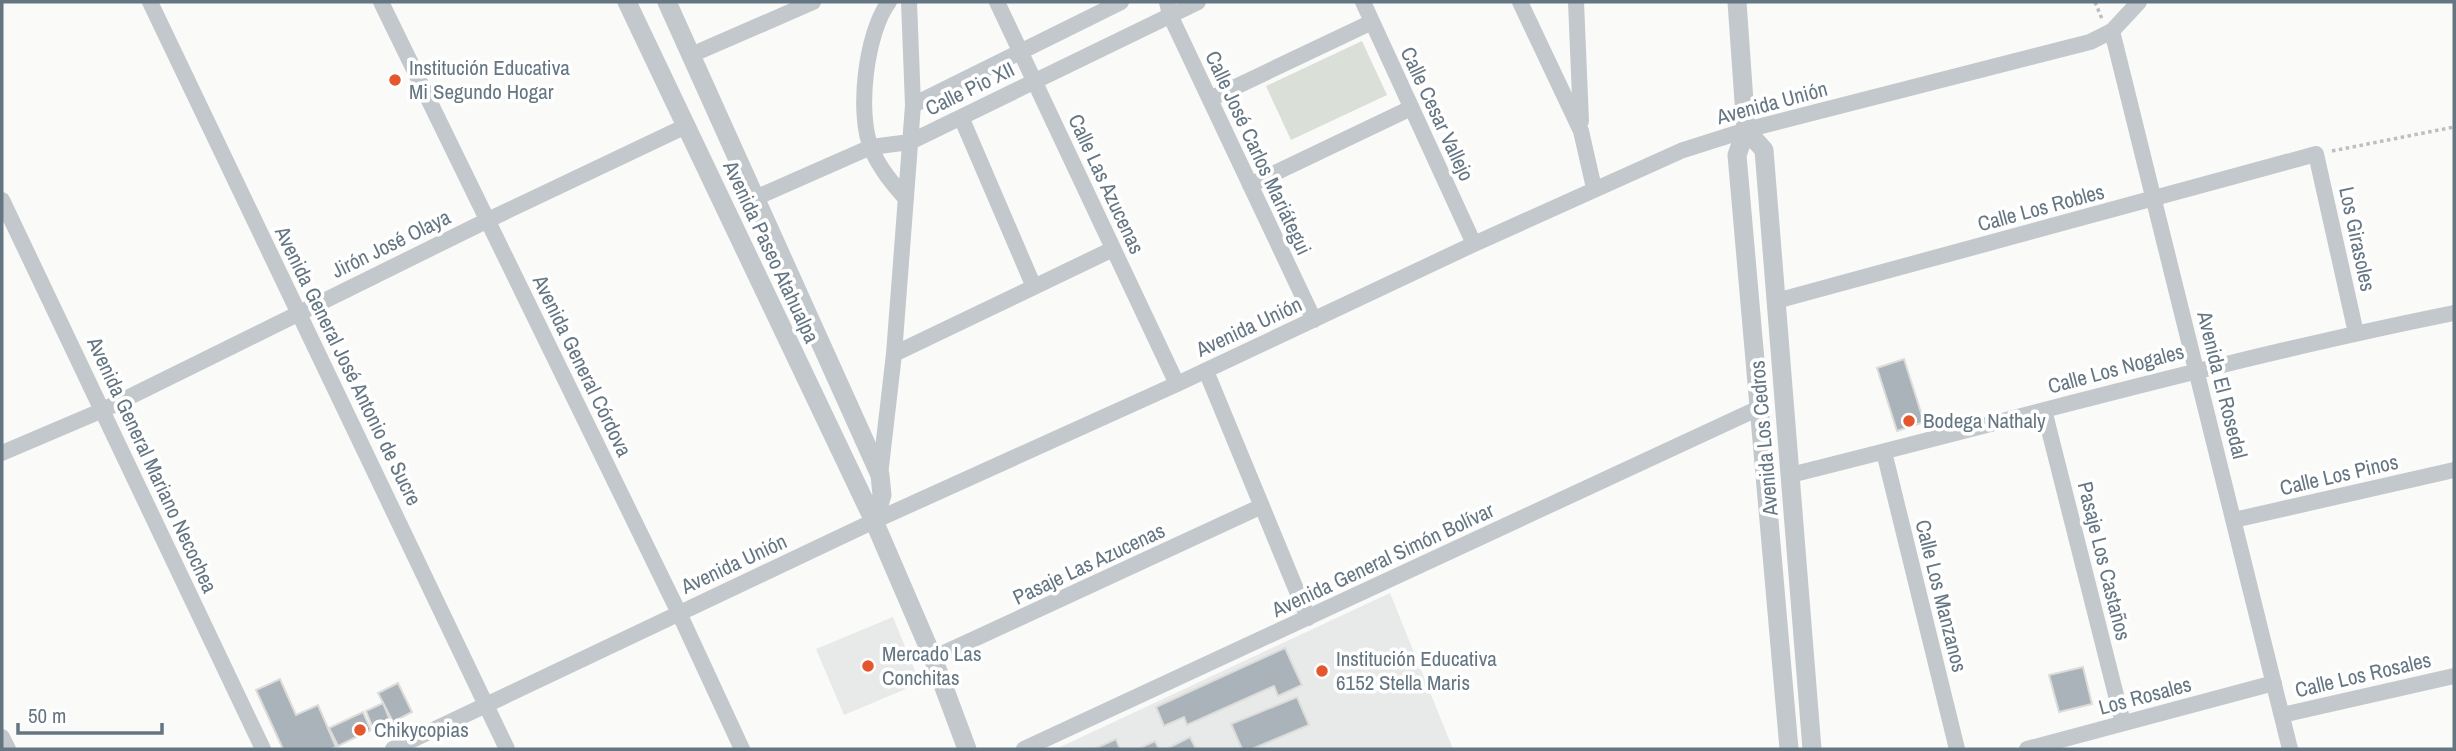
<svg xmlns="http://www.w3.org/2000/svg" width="2456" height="751" font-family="'Archivo Narrow',sans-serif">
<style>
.built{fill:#e8e9e9}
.green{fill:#dadfd7}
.building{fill:#aab3b9;stroke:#dcdcda;stroke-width:2}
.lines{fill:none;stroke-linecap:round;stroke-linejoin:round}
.path{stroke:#bbbfc2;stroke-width:3.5;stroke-dasharray:3.5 3.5;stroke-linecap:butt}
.minor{stroke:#c3c8cc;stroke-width:16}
.tertiary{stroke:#c3c8cc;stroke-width:19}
.poi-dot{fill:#e4572e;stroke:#fff;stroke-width:2.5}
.labels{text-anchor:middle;stroke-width:7;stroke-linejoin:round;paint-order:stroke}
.poi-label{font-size:21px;fill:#657683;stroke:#fff;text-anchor:start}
.street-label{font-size:21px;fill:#657683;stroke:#fff}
</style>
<rect width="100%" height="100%" fill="#fafaf8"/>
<path class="built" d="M1390 593 1453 749H1056Z
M893 617 920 683 844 715 816 649Z"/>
<path class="green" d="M1362 41 1387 95 1291 140 1266 86Z"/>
<path class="building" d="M1904 359 1924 422 1897 431 1877 368Z
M1285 648 1302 685 1278 696 1274 686 1187 725 1184 717 1164 726 1156 707Z
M2083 667 2092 704 2059 712 2049 675Z
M280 679 296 715 318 705 336 747 331 749H283L256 690Z
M398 683 412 712 393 722 378 693Z
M1297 697 1309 725 1252 749H1242L1231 724Z
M383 703 391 723 374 731 366 711Z
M363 712 371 730 338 746 329 728Z
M1190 737 1196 749H1169L1168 748Z
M1116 739 1120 749H1094Z
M1155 741 1159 749H1138Z"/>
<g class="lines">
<path class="path" d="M2095 2 2102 19
M2332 151 2454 127"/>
<path class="minor" d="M150 2 507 749
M381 2 679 613 742 749
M889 2C866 32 856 115 872 150 880 169 893 184 906 199
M997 2 1177 384
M1167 2 1170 15 1314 320
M1363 2 1474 244
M1520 2 1581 131 1594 188
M1576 2 1581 121
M2112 31 2290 749
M691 55 813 2
M1210 99 1372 22
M913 105 1121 2
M961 117 1034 287
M1250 185 1411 108
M755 198 871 147 910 142 1198 2
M2 200 263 749
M1776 301 2316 154 2356 333
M894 354 1113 249
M1206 371 1308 618
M2044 410 2123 723
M1884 452 1957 749
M2 453 103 410 488 220 686 126
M880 475 894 354 913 105 909 2
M1790 475C2012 420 2230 358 2454 313
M2234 520 2454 470
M933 658 1262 506
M2282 715 2454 676
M2 737 8 749
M393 749 874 521 1177 384 1474 244 1683 150 1746 130 2090 42 2112 31 2139 2
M1024 749 1759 408
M2027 749 2274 683"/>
<path class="tertiary" d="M627 2 874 521 933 658 967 749
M667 2 880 475 882 495 874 521
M1737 2 1746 130
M1789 749 1737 155 1746 130 1764 150 1812 749"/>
</g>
<g class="poi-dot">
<circle cx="395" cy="80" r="7"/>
<circle cx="1909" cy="421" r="7"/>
<circle cx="868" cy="666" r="7"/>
<circle cx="1322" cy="671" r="7"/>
<circle cx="360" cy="730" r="7"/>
</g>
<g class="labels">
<g class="poi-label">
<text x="409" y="75">Institución Educativa<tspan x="409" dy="24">Mi Segundo Hogar</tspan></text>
<text x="1923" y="428">Bodega Nathaly</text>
<text x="882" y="661">Mercado Las<tspan x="882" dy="24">Conchitas</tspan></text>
<text x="1336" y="666">Institución Educativa<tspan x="1336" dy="24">6152 Stella Maris</tspan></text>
<text x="374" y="737">Chikycopias</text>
</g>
<g class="street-label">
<text transform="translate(970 89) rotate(-26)" y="7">Calle Pio XII</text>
<text transform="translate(1772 103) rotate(-15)" y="7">Avenida Unión</text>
<text transform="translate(1437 114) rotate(65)" y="7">Calle Cesar Vallejo</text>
<text transform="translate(1258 153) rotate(65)" y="7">Calle José Carlos Mariátegui</text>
<text transform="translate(1106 184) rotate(65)" y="7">Calle Las Azucenas</text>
<text transform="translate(2041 208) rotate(-15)" y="7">Calle Los Robles</text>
<text transform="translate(2357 239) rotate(78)" y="7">Los Girasoles</text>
<text transform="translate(391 244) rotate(-26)" y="7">Jirón José Olaya</text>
<text transform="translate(771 252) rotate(65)" y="7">Avenida Paseo Atahualpa</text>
<text transform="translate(1249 327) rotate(-25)" y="7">Avenida Unión</text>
<text transform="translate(348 366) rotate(64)" y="7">Avenida General José Antonio de Sucre</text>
<text transform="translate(582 366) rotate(64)" y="7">Avenida General Córdova</text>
<text transform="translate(2116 369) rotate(-15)" y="7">Calle Los Nogales</text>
<text transform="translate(2222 385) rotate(76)" y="7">Avenida El Rosedal</text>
<text transform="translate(1764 438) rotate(-95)" y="7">Avenida Los Cedros</text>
<text transform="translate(152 465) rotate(65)" y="7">Avenida General Mariano Necochea</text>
<text transform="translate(2339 475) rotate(-13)" y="7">Calle Los Pinos</text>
<text transform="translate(1383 560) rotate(-25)" y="7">Avenida General Simón Bolívar</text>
<text transform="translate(2104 561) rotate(76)" y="7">Pasaje Los Castaños</text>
<text transform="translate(734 564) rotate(-25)" y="7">Avenida Unión</text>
<text transform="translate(1089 564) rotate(-25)" y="7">Pasaje Las Azucenas</text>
<text transform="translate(1941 596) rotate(76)" y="7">Calle Los Manzanos</text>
<text transform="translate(2363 675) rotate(-13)" y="7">Calle Los Rosales</text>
<text transform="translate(2145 696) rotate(-15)" y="7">Los Rosales</text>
</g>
</g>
<rect width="2456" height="751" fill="none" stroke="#657683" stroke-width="7"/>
<path d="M18 723v10h144v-10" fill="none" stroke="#657683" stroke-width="3.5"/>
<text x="28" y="723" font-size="21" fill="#657683" stroke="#ffffff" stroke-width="5" paint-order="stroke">50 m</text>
</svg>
